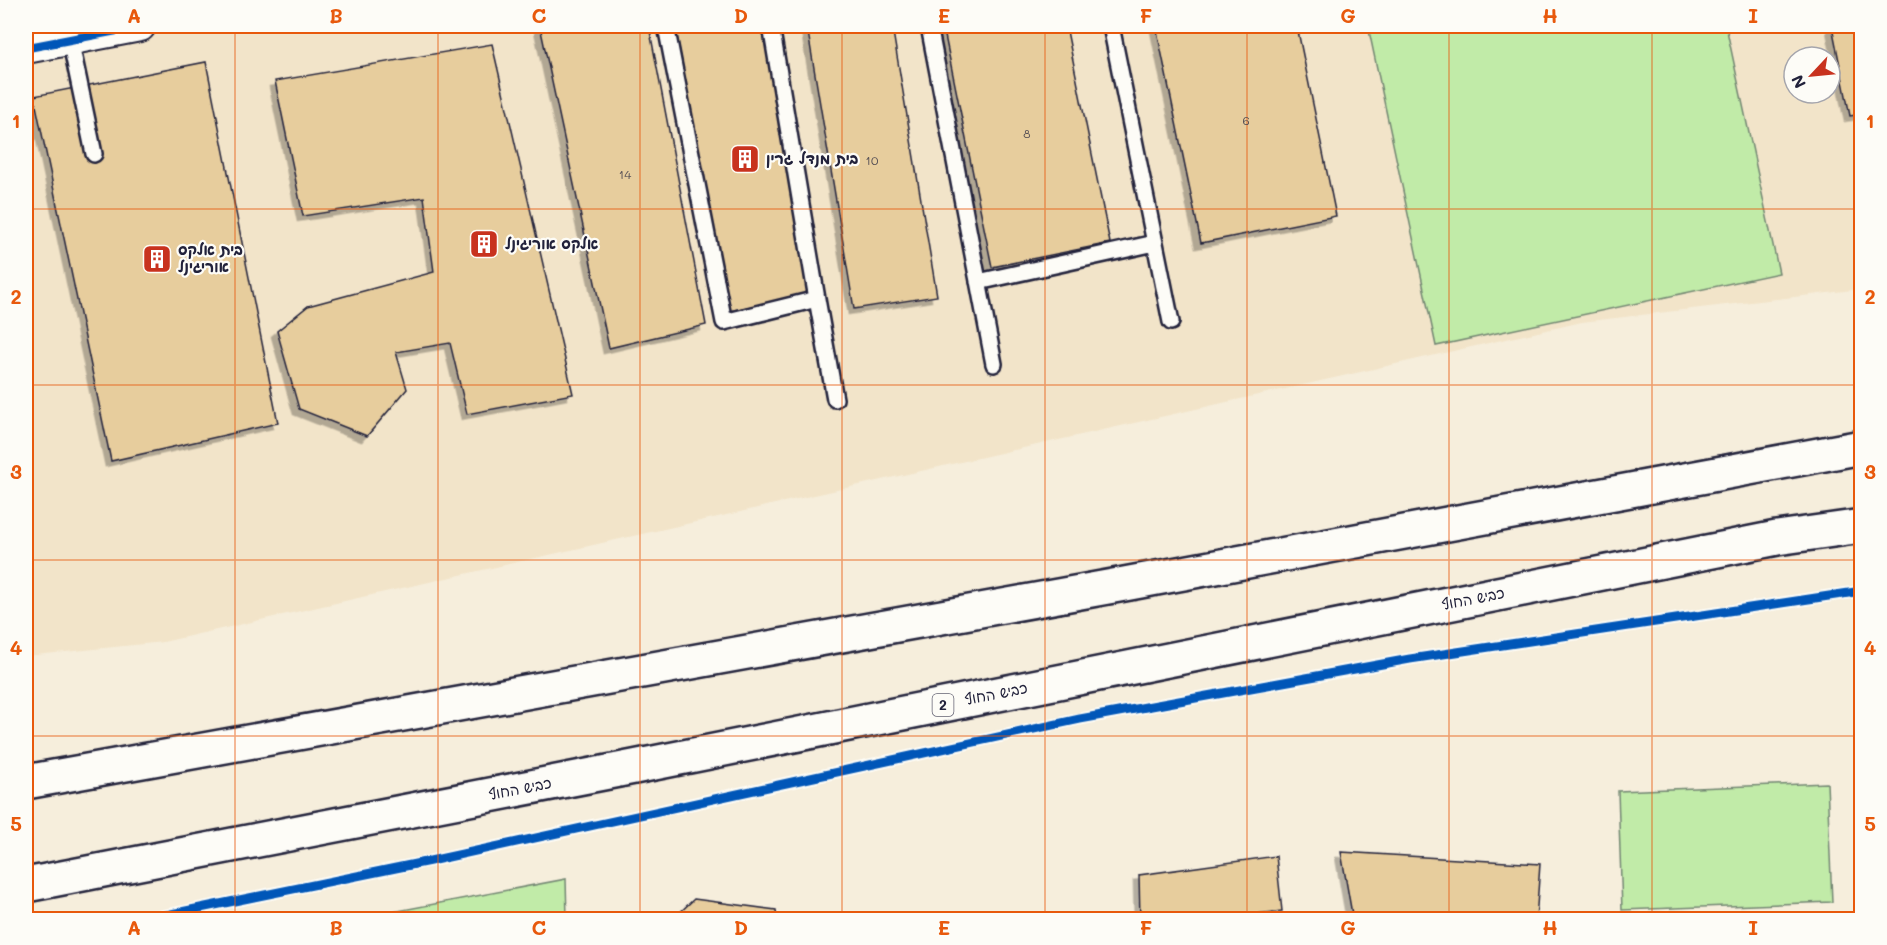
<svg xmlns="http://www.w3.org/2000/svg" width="1887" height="945" font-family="Mali,'Playpen Sans Hebrew',sans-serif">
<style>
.built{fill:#f2e4c9;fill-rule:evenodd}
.green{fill:#c1eba8;stroke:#728672;stroke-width:1.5}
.building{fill:#e7cd9d;stroke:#22223b;stroke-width:1.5;filter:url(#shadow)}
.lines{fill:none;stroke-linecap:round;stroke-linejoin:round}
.service-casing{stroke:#22223b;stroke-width:20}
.minor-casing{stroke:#22223b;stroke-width:34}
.motorway-casing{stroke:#22223b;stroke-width:38}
.service{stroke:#fdfcf7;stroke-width:15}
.minor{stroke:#fdfcf7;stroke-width:30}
.motorway{stroke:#fdfcf7;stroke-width:33}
.cycleway-casing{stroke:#fdfcf7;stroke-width:13}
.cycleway{stroke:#0057b8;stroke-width:9}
.grid{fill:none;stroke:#e8590c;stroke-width:1.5;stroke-opacity:0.55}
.labels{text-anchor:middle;stroke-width:4.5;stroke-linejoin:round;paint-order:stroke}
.number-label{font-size:12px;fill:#534d54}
.shield{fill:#fdfcf7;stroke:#646373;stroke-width:1.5}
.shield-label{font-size:14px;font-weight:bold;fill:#22223b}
.poi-label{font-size:15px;font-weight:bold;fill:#22223b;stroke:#fdfcf7;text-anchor:start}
.street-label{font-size:15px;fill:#22223b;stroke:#fdfcf7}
.neatline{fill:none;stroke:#e8590c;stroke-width:2}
.grid-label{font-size:20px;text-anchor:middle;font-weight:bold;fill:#e8590c}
</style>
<defs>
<filter id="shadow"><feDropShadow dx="-5.5" dy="5.5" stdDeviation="0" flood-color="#0004"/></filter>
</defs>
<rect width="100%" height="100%" fill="#f6eedc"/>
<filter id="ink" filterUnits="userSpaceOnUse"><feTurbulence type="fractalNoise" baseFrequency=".0167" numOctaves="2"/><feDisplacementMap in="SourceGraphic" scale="12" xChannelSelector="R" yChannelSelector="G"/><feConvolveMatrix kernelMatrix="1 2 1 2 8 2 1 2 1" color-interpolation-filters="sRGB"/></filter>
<g filter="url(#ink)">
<path class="built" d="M26 26H1861V289L1582 322 163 642 26 656ZM1794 57H1830V93H1794Z"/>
<path class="green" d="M1368 26H1726L1779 273 1436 346Z
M1827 783 1832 902 1622 910 1618 791Z
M566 879 567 919H356Z"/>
<path class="building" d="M540 26H649L706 325 609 348Z
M675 26H765L813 293 729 311Z
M807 26H892L937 296 854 309Z
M943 26H1066L1110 243 992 267Z
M1156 26H1297L1336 216 1201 243Z
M1832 26H1862V114L1850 116Z
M492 44 573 394 467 414 450 343 396 352 407 389 367 436 299 409 277 331 308 306 434 272 424 197 303 216 275 81Z
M206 62 278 423 111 461 34 96Z
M1341 852 1540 864 1536 920H1353Z
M1276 856 1282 911 1202 920H1140L1139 875Z
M694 899 776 910 777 920H672Z"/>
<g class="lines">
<g class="service-casing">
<path id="service" d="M666 26 724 322 817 299 771 26
M929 26 994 364
M1111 26 1171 322
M70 39 94 154
M978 282 1155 243
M817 299 835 399"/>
</g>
<g class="minor-casing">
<path id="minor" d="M26 48 140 26"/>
</g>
<g class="motorway-casing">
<path id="motorway" d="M26 782 1119 585 1862 447
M26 885 634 767 1777 538 1862 526"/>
</g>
<use href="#service" class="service"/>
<use href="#minor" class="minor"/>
<use href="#motorway" class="motorway"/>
<g class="cycleway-casing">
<path id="cycleway" d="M26 48 140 26
M142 920 430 861 1080 719 1410 659 1862 591"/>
</g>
<use href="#cycleway" class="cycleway"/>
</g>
</g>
<path class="grid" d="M235 26V920M438 26V920M640 26V920M842 26V920M1045 26V920M1247 26V920M1449 26V920M1652 26V920M26 209H1862M26 385H1862M26 560H1862M26 736H1862"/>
<defs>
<g id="building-square" transform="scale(1.5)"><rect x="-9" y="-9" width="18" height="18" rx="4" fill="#c8321e" stroke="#fdfcf7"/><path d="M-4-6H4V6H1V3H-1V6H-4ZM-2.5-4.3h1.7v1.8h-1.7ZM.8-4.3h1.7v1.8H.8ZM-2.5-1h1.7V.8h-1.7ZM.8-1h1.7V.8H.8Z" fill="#fff"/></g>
</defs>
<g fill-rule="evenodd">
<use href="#building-square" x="745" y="159"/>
<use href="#building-square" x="484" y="244"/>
<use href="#building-square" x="157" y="259"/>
</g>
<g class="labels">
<g class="number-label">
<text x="1246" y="125">6</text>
<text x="1027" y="138">8</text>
<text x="872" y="165">10</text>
<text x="625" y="179">14</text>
</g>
<rect class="shield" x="932.5" y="694" width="21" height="22" rx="4.5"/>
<g class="shield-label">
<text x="943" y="710">2</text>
</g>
<g class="poi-label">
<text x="766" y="164">בית מנדל גרין</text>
<text x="505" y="249">אלקס אוריגינל</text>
<text x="178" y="255">בית אלקס<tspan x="178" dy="17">אוריגינל</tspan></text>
</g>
<g class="street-label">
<text transform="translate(1473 599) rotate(-11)" y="5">כביש החוף</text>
<text transform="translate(996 694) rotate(-11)" y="5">כביש החוף</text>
<text transform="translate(520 789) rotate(-11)" y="5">כביש החוף</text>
</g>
</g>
<rect width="1887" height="945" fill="none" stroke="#fdfcf7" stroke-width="66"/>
<g transform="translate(1812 75) rotate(244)"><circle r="28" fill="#fdfcf7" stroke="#a5a5ac" stroke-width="1.5"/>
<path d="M0-4.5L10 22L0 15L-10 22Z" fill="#c8321e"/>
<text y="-9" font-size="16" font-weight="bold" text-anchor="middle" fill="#22223b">N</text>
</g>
<rect x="33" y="33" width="1821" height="879" class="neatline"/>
<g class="grid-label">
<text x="134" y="23">A</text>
<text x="336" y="23">B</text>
<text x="539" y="23">C</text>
<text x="741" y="23">D</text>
<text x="944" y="23">E</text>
<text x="1146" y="23">F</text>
<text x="1348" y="23">G</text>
<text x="1550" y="23">H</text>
<text x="1753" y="23">I</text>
<text x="16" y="128">1</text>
<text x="1870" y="128">1</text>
<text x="16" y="304">2</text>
<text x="1870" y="304">2</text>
<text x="16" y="479">3</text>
<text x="1870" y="479">3</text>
<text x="16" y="655">4</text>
<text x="1870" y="655">4</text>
<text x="16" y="831">5</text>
<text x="1870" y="831">5</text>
<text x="134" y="935">A</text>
<text x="336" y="935">B</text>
<text x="539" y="935">C</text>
<text x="741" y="935">D</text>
<text x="944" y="935">E</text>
<text x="1146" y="935">F</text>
<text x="1348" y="935">G</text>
<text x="1550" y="935">H</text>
<text x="1753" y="935">I</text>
</g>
</svg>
